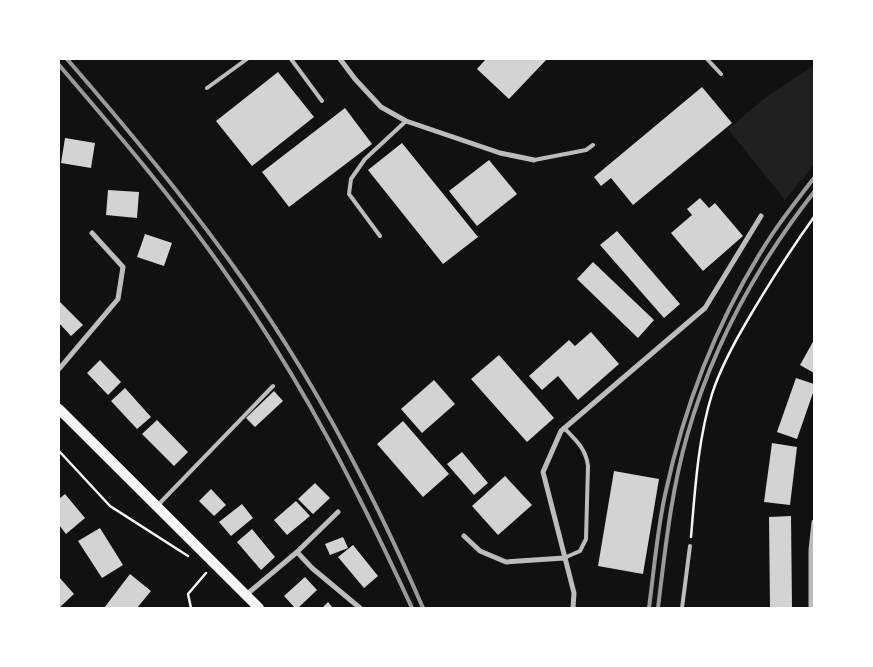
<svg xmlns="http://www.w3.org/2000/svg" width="873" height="667" font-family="Mulish,sans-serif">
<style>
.green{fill:#202020}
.building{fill:#d3d3d3}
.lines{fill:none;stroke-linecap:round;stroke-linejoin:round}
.path{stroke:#f5f5f5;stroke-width:2.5}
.service{stroke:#bcbcbc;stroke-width:4}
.minor{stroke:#bcbcbc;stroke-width:5}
.secondary{stroke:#f5f5f5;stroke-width:10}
.rail{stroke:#9a9a9a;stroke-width:4}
</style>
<rect width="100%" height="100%" fill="#111"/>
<path class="green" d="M814 65V164L785 200 728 129 764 99Z"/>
<path class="building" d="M486 59H547L509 99 477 69Z
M278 72 314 117 252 166 216 121Z
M702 87 732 123 633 205 611 178 601 186 594 177Z
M345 108 372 144 289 207 262 172Z
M65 138 95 143 91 168 61 163Z
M402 143 478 237 443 264 368 170Z
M489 160 517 194 477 226 449 191Z
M108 190 139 192 137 218 106 215Z
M700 198 709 208 715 203 743 236 703 271 671 233 692 215 687 209Z
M617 231 680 304 664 318 600 245Z
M145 234 172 243 164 266 137 257Z
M593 262 654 320 638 338 577 279Z
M59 301 83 325 71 336 59 323Z
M591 332 619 364 578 400 558 376 542 390 529 376 569 340 575 346Z
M814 340V373L800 365Z
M499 355 554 418 527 442 471 379Z
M100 360 121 382 108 395 87 373Z
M796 378 814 384V390L797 439 777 432Z
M434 380 455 404 422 433 401 409Z
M125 388 151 417 137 429 111 401Z
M274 391 283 401 255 427 246 418Z
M157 420 188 452 174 466 142 434Z
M403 421 449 474 423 497 377 444Z
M772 443 797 447 790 505 764 502Z
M462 452 488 483 474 495 447 464Z
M614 471 659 479 643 574 598 566Z
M505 476 532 505 498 535 472 506Z
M315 483 330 498 313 514 298 499Z
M211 489 226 505 214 516 199 501Z
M65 494 85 518 66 534 59 525V499Z
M296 501 310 516 287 535 274 520Z
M242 504 253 518 231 536 219 522Z
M791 516 792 608H770L769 517Z
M100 528 123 565 102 578 78 541Z
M252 529 275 557 261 570 237 542Z
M343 537 348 548 330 555 325 544Z
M353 545 378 576 364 588 338 557Z
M130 574 151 591 137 608H104Z
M59 577 74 594 59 608Z
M305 577 317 590 298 608H295L284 596Z
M328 602 333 608H322Z"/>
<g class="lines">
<path class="path" d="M59 451 110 506 188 556
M691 537C695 490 698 439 712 394 721 366 735 341 750 316 770 282 791 249 814 217
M191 608 188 594 206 573"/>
<path class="service" d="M291 59 322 101
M707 59 721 74
M207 88 247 59
M534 160 586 150 593 145
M380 236 349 194 351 179 365 159 406 121
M564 428C576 440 586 449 588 466L586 539 580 551 564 558
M158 505 273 386
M682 608 690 546"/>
<path class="minor" d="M340 59 355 79 381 107 406 121 500 153 534 160
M59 369 118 299 123 267 92 233
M464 536 480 551 506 562 564 558
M297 552 312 568 360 608
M246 595 297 552 338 512
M573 608 574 593 543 472 561 431 705 308 761 216
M811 608V550L814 522"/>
<path class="secondary" d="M59 409 259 608"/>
<path class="rail" d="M67 59C127 128 186 199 239 274 313 378 373 492 423 608
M59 65C119 135 179 205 231 281 303 383 360 495 412 608
M649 608C654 570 657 532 665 495 685 402 720 313 773 233 786 214 800 196 814 178
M658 608C665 551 671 492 687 436 712 348 757 265 814 192"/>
</g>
<rect width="873" height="667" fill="none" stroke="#ffffff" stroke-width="120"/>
</svg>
